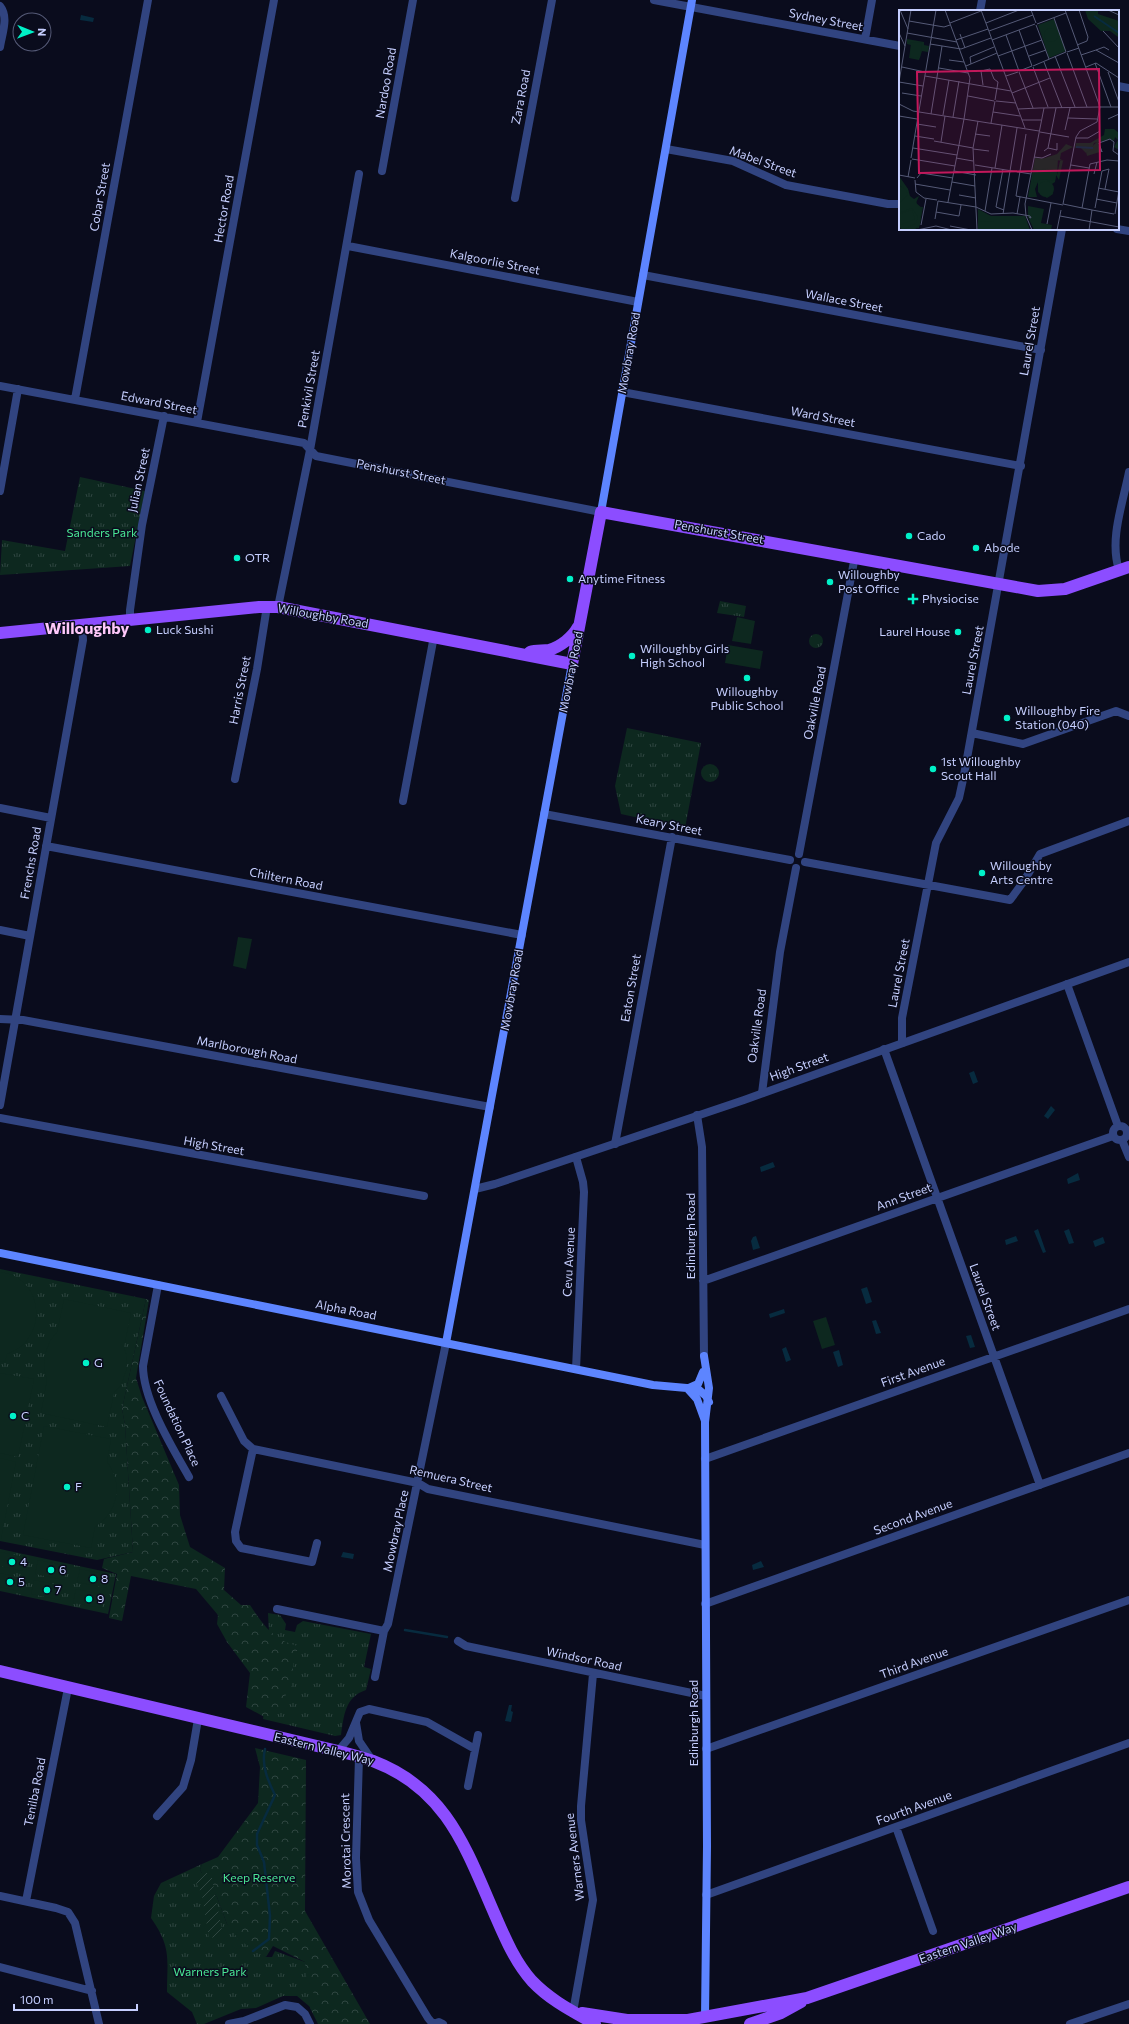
<svg xmlns="http://www.w3.org/2000/svg" width="1129" height="2024" font-family="Commissioner,sans-serif">
<style>
.grass{fill:url(#grass-tufts)}
.forest{fill:url(#forest-crowns)}
.garden{fill:url(#garden-furrows)}
.pitch{fill:#0d281f}
.water{fill:#072b3f}
.lines{fill:none;stroke-linecap:round;stroke-linejoin:round}
.stream{stroke:#072b3f;stroke-width:2.5}
.minor{stroke:#314480;stroke-width:8}
.tertiary{stroke:#314480;stroke-width:8}
.secondary{stroke:#5d85ff;stroke-width:8}
.primary{stroke:#8c4dff;stroke-width:12}
.poi-dot{fill:#00f1c8;stroke:#0a0c1d;stroke-width:1.5}
.labels{text-anchor:middle;stroke-width:3;stroke-linejoin:round;paint-order:stroke}
.street-label{font-size:12px;fill:#c6cfff;stroke:#0a0c1d}
.park-label{font-size:12px;fill:#4ae795;stroke:#0a0c1d}
.poi-label{font-size:12px;fill:#c6cfff;stroke:#0a0c1d;text-anchor:start}
.district-label{font-size:16px;font-weight:bold;fill:#ffc8fa;stroke:#0a0c1d}
.inset-river{fill:none;stroke:#072b3f;stroke-width:2}
.inset-road{fill:none;stroke:#555a77;stroke-width:1}
.view{fill:#c2185b;fill-opacity:0.15;stroke:#c2185b;stroke-width:2}
.inset-edge{fill:none;stroke:#c6cfff;stroke-width:2}
</style>
<defs>
<pattern id="grass-tufts" width="24" height="20" patternUnits="userSpaceOnUse"><rect width="24" height="20" fill="#0d281f"/><path d="M3 7l-1-3M5 7V3M7 7l1-3M15 17l-1-3M17 17v-4M19 17l1-3" fill="none" stroke="#2f4641"/></pattern>
<pattern id="forest-crowns" width="20" height="18" patternUnits="userSpaceOnUse"><rect width="20" height="18" fill="#0d281f"/><path d="M2 6a3 3 0 1 1 6 0M12 15a3 3 0 1 1 6 0" fill="none" stroke="#2f4641"/></pattern>
<pattern id="garden-furrows" width="10" height="10" patternUnits="userSpaceOnUse"><rect width="10" height="10" fill="#0d281f"/><path d="M-1 1l2-2M0 10L10 0M9 11l2-2" fill="none" stroke="#2f4641"/></pattern>
</defs>
<rect width="100%" height="100%" fill="#0a0c1d"/>
<path class="grass" d="M80 477 145 491 130 566 0 575 2 540 65 551Z
M720 601 746 606 744 617 717 613Z
M809 641a7 7 0 1 1 14 0a7 7 0 1 1-14 0Z
M627 728 701 743 685 828 621 814 615 786Z
M701 773a9 9 0 1 1 18 0a9 9 0 1 1-18 0Z
M0 1269 146 1299 122 1409 125 1425 133 1552 97 1560 0 1541Z
M0 1549 116 1574 108 1614 0 1591Z
M268 1613 280 1615 286 1624 285 1630 295 1632 297 1625 303 1621 371 1634 364 1667 371 1669 366 1690C345 1697 344 1715 341 1735L335 1736 263 1719 271 1673Z
M202 1864 200 1870 217 1897 227 1924 266 1957H272L275 1951 305 1962 310 1984 318 1985V2019L309 2006 297 1996H283L256 2008 241 2009 204 2024H197L192 2012 167 1992C167 1959 172 1948 151 1918L154 1896 161 1883Z"/>
<path class="forest" d="M146 1299 149 1300 136 1378 142 1397 179 1485 180 1515 190 1547 225 1568 224 1590 241 1605H250C263 1625 275 1642 299 1646L294 1658 291 1687 270 1720 246 1707 250 1673 227 1642 217 1624 218 1615 196 1589 131 1576 122 1621 109 1618V1617L117 1574 102 1568 104 1559 133 1552 125 1425 122 1409Z
M255 1748 306 1760 305 1911 370 2024H318L310 2008 314 1994 306 1976 305 1962 273 1946 266 1957 239 1940 227 1924 217 1897 200 1870 202 1864 218 1857 258 1803 260 1767Z"/>
<path class="garden" d="M200 1873H211L223 1936 209 1938 202 1895 196 1882Z"/>
<path class="pitch" d="M737 617 755 621 751 644 732 641Z
M728 645 763 651 760 669 725 663Z
M238 937 252 939 246 969 233 966Z
M0 1272C45 1277 49 1340 7 1354L5 1362 0 1361Z
M64 1299 131 1313 124 1347 127 1357 126 1371 121 1385 114 1393 107 1427 41 1413 47 1380 44 1369 45 1354 50 1341 57 1332Z
M826 1317 835 1345 822 1349 813 1321Z
M0 1373 34 1379 18 1457 0 1453Z
M44 1426 111 1439 107 1462C124 1484 118 1512 95 1527L91 1548 23 1535Z
M0 1458 16 1462 1 1539H0Z
M0 1552 25 1557 22 1571 0 1566Z
M38 1560 67 1566 64 1580 35 1574Z
M80 1569 109 1575 106 1588 77 1582Z
M0 1573 21 1578 18 1591 0 1587Z
M34 1580 63 1586 60 1600 31 1594Z
M76 1589 104 1595 102 1608 73 1603Z"/>
<path class="water" d="M81 15 94 18 93 22 80 20Z
M974 1071 978 1082 973 1084 969 1073Z
M1051 1106 1055 1110 1048 1119 1044 1116Z
M773 1162 775 1167 761 1172 760 1167Z
M1078 1173 1080 1180 1068 1184 1067 1179Z
M1038 1229 1046 1252 1043 1253 1034 1231Z
M1069 1229 1074 1243 1069 1244 1064 1231Z
M756 1236 760 1248 753 1250 751 1241 753 1237Z
M1016 1236 1018 1241 1006 1245 1005 1240Z
M1103 1237 1105 1243 1095 1247 1093 1241Z
M867 1287 872 1302 866 1304 861 1289Z
M784 1309 785 1313 770 1318 769 1314Z
M876 1320 881 1333 876 1334 872 1321Z
M971 1335 975 1347 970 1348 966 1336Z
M786 1347 791 1360 786 1362 782 1349Z
M839 1350 843 1365 838 1367 833 1352Z
M343 1552 354 1554 353 1559 341 1557Z
M761 1561 764 1567 753 1570 752 1565Z
M509 1705H512L511 1711 513 1712 511 1722 505 1721Z"/>
<g class="lines">
<path class="stream" d="M405 1630 447 1637
M253 1951 269 1939 270 1916 264 1862 257 1845V1834L275 1795C268 1781 261 1765 265 1749"/>
<path class="minor" d="M654 0 900 46
M0 6C9 17 2 34 0 47
M980 11 982 0
M865 39 872 0
M1118 86 1129 88
M666 149 733 161 786 185 888 204H900
M382 171 413 0
M515 198 552 0
M1117 229 1129 231
M348 246 638 302
M643 275 1041 350
M0 386 304 443 316 456 601 512
M622 392 1021 466
M75 399 148 0
M197 422 274 0
M0 491 18 389
M1119 570C1109 539 1123 503 1129 472
M278 607 310 450 359 174
M130 621V610L142 525 164 416
M972 733 1023 744 1116 711 1129 716
M235 779 257 669 267 606
M403 801 434 636
M0 808 51 818
M544 814 790 860
M46 846 522 935
M799 854 855 556
M805 862 1010 900 1024 881 1040 854 1129 821
M0 930 30 936
M1067 984 1118 1126
M0 1019 23 1020 490 1107
M902 1043V1018L936 843 959 798 964 775 1062 229
M884 1049 1040 1485
M762 1093 780 952 796 868
M0 1105 83 640 82 626
M697 1115 702 1147 704 1356
M0 1118 424 1196
M1113 1133a7 7 0 1 1 14 0a7 7 0 1 1-14 0Z
M1122 1140 1129 1157
M615 1144 672 837
M703 1281 1113 1136
M158 1285 143 1366C143 1400 172 1447 189 1477
M576 1369 584 1192 583 1182 576 1157
M221 1396 244 1441 253 1449 418 1483 428 1489 705 1545
M253 1449 235 1532 236 1541 241 1548 312 1562 317 1543
M705 1459 1129 1309
M705 1604 1129 1453
M277 1609 384 1631
M458 1641 466 1646 706 1696
M375 1677 384 1631 388 1624 446 1343
M356 1723 359 1741 372 1760
M706 1749 1129 1600
M338 1751 349 1738 360 1712 369 1709 427 1722 475 1749
M359 1757 356 1858 358 1892 369 1920 428 2018 433 2024
M468 1786 478 1735
M157 1816 183 1787 191 1760 198 1719
M896 1827 933 1931
M706 1895 1129 1743
M0 1896 56 1908 68 1912 75 1923 99 2024
M26 1901 68 1688
M0 1967 92 1991
M573 2012 593 1900 581 1820V1806L593 1674
M229 2024 244 2021 285 2005 297 2007 305 2014 310 2024
M433 2024 439 2022 443 2024
M1070 2024 1129 2004"/>
<path class="tertiary" d="M475 1189 495 1184 744 1100 1129 962"/>
<path class="secondary" d="M601 512 692 0
M0 1253 653 1385 698 1389 706 1396 709 1402
M446 1343 572 664
M704 1356 709 1388 705 1422 707 1846 705 2017
M689 1388 698 1384 703 1372
M688 1389 697 1399 705 1421"/>
<path class="primary" d="M0 633 259 607H278L572 664 601 512 1038 591 1065 589 1129 567
M530 652C536 650 542 651 549 650 560 647 573 637 578 627
M0 1671 338 1751C350 1754 362 1757 373 1761 447 1789 466 1849 495 1915 505 1938 515 1962 532 1981 550 2000 572 2011 595 2024
M582 2013 627 2020H688L807 1998 1129 1887
M750 2024 781 2013 801 2002"/>
</g>
<g class="poi-dot">
<circle cx="909" cy="536" r="4"/>
<circle cx="976" cy="548" r="4"/>
<circle cx="237" cy="558" r="4"/>
<circle cx="570" cy="579" r="4"/>
<circle cx="830" cy="582" r="4"/>
<path d="M911 593h4v4h4v4h-4v4h-4v-4h-4v-4h4z"/>
<circle cx="148" cy="630" r="4"/>
<circle cx="958" cy="632" r="4"/>
<circle cx="632" cy="656" r="4"/>
<circle cx="747" cy="678" r="4"/>
<circle cx="1007" cy="718" r="4"/>
<circle cx="933" cy="769" r="4"/>
<circle cx="982" cy="873" r="4"/>
<circle cx="86" cy="1363" r="4"/>
<circle cx="13" cy="1416" r="4"/>
<circle cx="67" cy="1487" r="4"/>
<circle cx="12" cy="1562" r="4"/>
<circle cx="51" cy="1570" r="4"/>
<circle cx="93" cy="1579" r="4"/>
<circle cx="10" cy="1582" r="4"/>
<circle cx="47" cy="1590" r="4"/>
<circle cx="89" cy="1599" r="4"/>
</g>
<g class="labels">
<g class="street-label">
<text transform="translate(826 20) rotate(11)" y="4">Sydney Street</text>
<text transform="translate(386 83) rotate(-80)" y="4">Nardoo Road</text>
<text transform="translate(521 97) rotate(-79)" y="4">Zara Road</text>
<text transform="translate(763 162) rotate(20)" y="4">Mabel Street</text>
<text transform="translate(100 197) rotate(-80)" y="4">Cobar Street</text>
<text transform="translate(224 209) rotate(-80)" y="4">Hector Road</text>
<text transform="translate(495 262) rotate(11)" y="4">Kalgoorlie Street</text>
<text transform="translate(844 301) rotate(11)" y="4">Wallace Street</text>
<text transform="translate(1030 341) rotate(-80)" y="4">Laurel Street</text>
<text transform="translate(629 353) rotate(-80)" y="4">Mowbray Road</text>
<text transform="translate(309 389) rotate(-80)" y="4">Penkivil Street</text>
<text transform="translate(159 403) rotate(11)" y="4">Edward Street</text>
<text transform="translate(823 417) rotate(11)" y="4">Ward Street</text>
<text transform="translate(401 472) rotate(11)" y="4">Penshurst Street</text>
<text transform="translate(139 480) rotate(-78)" y="4">Julian Street</text>
<text transform="translate(719 532) rotate(10)" y="4">Penshurst Street</text>
<text transform="translate(323 616) rotate(10)" y="4">Willoughby Road</text>
<text transform="translate(973 660) rotate(-79)" y="4">Laurel Street</text>
<text transform="translate(571 672) rotate(-79)" y="4">Mowbray Road</text>
<text transform="translate(240 690) rotate(-79)" y="4">Harris Street</text>
<text transform="translate(815 703) rotate(-79)" y="4">Oakville Road</text>
<text transform="translate(669 825) rotate(11)" y="4">Keary Street</text>
<text transform="translate(31 863) rotate(-80)" y="4">Frenchs Road</text>
<text transform="translate(286 879) rotate(11)" y="4">Chiltern Road</text>
<text transform="translate(899 973) rotate(-79)" y="4">Laurel Street</text>
<text transform="translate(631 988) rotate(-80)" y="4">Eaton Street</text>
<text transform="translate(512 990) rotate(-80)" y="4">Mowbray Road</text>
<text transform="translate(757 1026) rotate(-82)" y="4">Oakville Road</text>
<text transform="translate(247 1050) rotate(11)" y="4">Marlborough Road</text>
<text transform="translate(799 1067) rotate(-20)" y="4">High Street</text>
<text transform="translate(214 1146) rotate(10)" y="4">High Street</text>
<text transform="translate(904 1197) rotate(-20)" y="4">Ann Street</text>
<text transform="translate(691 1236) rotate(-90)" y="4">Edinburgh Road</text>
<text transform="translate(569 1262) rotate(-87)" y="4">Cevu Avenue</text>
<text transform="translate(985 1297) rotate(70)" y="4">Laurel Street</text>
<text transform="translate(346 1310) rotate(11)" y="4">Alpha Road</text>
<text transform="translate(913 1372) rotate(-20)" y="4">First Avenue</text>
<text transform="translate(177 1423) rotate(65)" y="4">Foundation Place</text>
<text transform="translate(451 1479) rotate(13)" y="4">Remuera Street</text>
<text transform="translate(913 1517) rotate(-20)" y="4">Second Avenue</text>
<text transform="translate(396 1531) rotate(-78)" y="4">Mowbray Place</text>
<text transform="translate(584 1659) rotate(12)" y="4">Windsor Road</text>
<text transform="translate(914 1663) rotate(-20)" y="4">Third Avenue</text>
<text transform="translate(694 1723) rotate(-90)" y="4">Edinburgh Road</text>
<text transform="translate(324 1749) rotate(14)" y="4">Eastern Valley Way</text>
<text transform="translate(35 1792) rotate(-79)" y="4">Tenilba Road</text>
<text transform="translate(914 1808) rotate(-20)" y="4">Fourth Avenue</text>
<text transform="translate(346 1841) rotate(-91)" y="4">Morotai Crescent</text>
<text transform="translate(575 1857) rotate(-97)" y="4">Warners Avenue</text>
<text transform="translate(968 1943) rotate(-19)" y="4">Eastern Valley Way</text>
</g>
<g class="park-label">
<text x="102" y="537">Sanders Park</text>
<text x="259" y="1882">Keep Reserve</text>
<text x="210" y="1976">Warners Park</text>
</g>
<g class="poi-label">
<text x="917" y="540">Cado</text>
<text x="984" y="552">Abode</text>
<text x="245" y="562">OTR</text>
<text x="838" y="579">Willoughby<tspan x="838" dy="14">Post Office</tspan></text>
<text x="578" y="583">Anytime Fitness</text>
<text x="922" y="603">Physiocise</text>
<text x="156" y="634">Luck Sushi</text>
<text x="950" y="636" text-anchor="end">Laurel House</text>
<text x="640" y="653">Willoughby Girls<tspan x="640" dy="14">High School</tspan></text>
<text x="747" y="696" text-anchor="middle">Willoughby<tspan x="747" dy="14">Public School</tspan></text>
<text x="1015" y="715">Willoughby Fire<tspan x="1015" dy="14">Station (040)</tspan></text>
<text x="941" y="766">1st Willoughby<tspan x="941" dy="14">Scout Hall</tspan></text>
<text x="990" y="870">Willoughby<tspan x="990" dy="14">Arts Centre</tspan></text>
<text x="94" y="1367">G</text>
<text x="21" y="1420">C</text>
<text x="75" y="1491">F</text>
<text x="20" y="1566">4</text>
<text x="59" y="1574">6</text>
<text x="101" y="1583">8</text>
<text x="18" y="1586">5</text>
<text x="55" y="1594">7</text>
<text x="97" y="1603">9</text>
</g>
<g class="district-label">
<text x="87" y="634">Willoughby</text>
</g>
</g>
<g transform="translate(899 10)">
<rect width="220" height="220" fill="#0a0c1d"/>
<path d="M155 9 167 41 150 48 139 15ZM8 29 25 32V35L30 36 29 42 23 41 20 50 10 48 12 35 8 34ZM199 131 201 142 188 146 187 142ZM136 148 159 149 158 165 161 151H164L160 170 157 165 156 172 153 174 154 184 148 188 139 182V172L136 179 138 187H129ZM0 171 9 179 10 187 15 190 20 186 17 191 19 197H24L20 218 3 220 0 216V175L3 177ZM79 199 92 206H126L131 220H79Z" fill="#0d281f"/>
<path d="M186 0H199V4L220 11V32L219 27 211 21H202L189 9ZM206 119H215L220 123V140L215 137 219 130 216 127 215 131 212 129 195 133 193 139 187 143 181 137 176 138 177 133H191L205 125ZM167 134 174 137 162 143 161 149 165 151 136 148 143 149 158 144ZM0 166 9 179 11 186 15 189 20 186 17 193 23 198 21 215 15 220H4L17 213 19 207 13 198 0 203V193L9 185 7 180 0 175ZM129 196 145 199 142 213 153 215 152 220H135L129 207Z" fill="#0d281f"/>
<path d="M145 25a7 7 0 1 1 14 0a7 7 0 1 1-14 0ZM12 32 23 33 21 48 11 47ZM136 158 143 162 144 158 158 161 156 171 141 169 138 173 134 172ZM139 179a8 8 0 1 1 16 0a8 8 0 1 1-16 0ZM13 200 16 209 1 215 0 204ZM95 211V220H80V212Z" fill="#0d281f"/>
<path class="inset-river" d="M195 6 220 23M177 137 194 138"/>
<path class="inset-road" d="M1 0 9 19M46 0 71 68 65 109M82 0 126 118M132 0 137 13M166 0 201 97 198 112 181 121 177 127 164 194 193 200 190 220M209 0 220 5M155 8 167 42M10 11 45 17 51 15M51 13 82 1M87 13 120 0M138 14 167 3M137 15 150 49M120 20 133 56M90 21 134 5M204 21 220 38M0 23 6 36M8 23 58 32M61 24 66 38M107 25 120 61M57 30 89 19M93 30 136 14M31 34 62 39 92 28M178 35 188 31 189 27 180 0M197 40 205 37 210 40M168 42 180 38M168 43 188 97M182 45 197 40 220 53M99 46 143 30M130 46 147 40M156 46 176 97M50 50 65 52M145 52 163 98M196 53 212 97M72 54 71 47 95 37M67 56 98 43M134 56 167 42M3 57 26 62M134 57 149 97M187 57 197 53 220 68M40 58 69 63M120 61 133 56M120 62 134 98M209 62 220 92M26 66 112 81M107 66 119 62M0 72 12 0M0 72 24 76M84 75 82 61 91 59 95 69 99 72 96 90M3 83 22 86M113 83 151 68M69 86 95 91M97 91 117 93M0 94 14 101 140 121M200 97H220M140 98 200 97M119 99 140 98M94 102 121 106M32 104 43 36M44 105 50 70M0 106 18 109M54 107 60 71M169 108 198 109M209 109 220 104M123 110H142M92 113 96 91M18 114 37 117M0 116V135M166 120 171 98M141 122 170 127M76 124 91 126M127 124 117 186 164 195M16 126 35 129M177 128H189L201 121M35 131 74 138M42 132 46 106M14 138 58 145M149 138 158 140V133M201 138 203 142 200 133 211 129 215 132 214 141 220 145M74 139 90 141M145 141 149 138 157 98M135 147 143 148 152 144M12 148 37 0M57 148 74 151M13 149 56 156M76 155 132 164M172 155 190 158M96 158 103 115M104 159 97 197 105 200M55 161 77 165M195 164 198 152M0 165 16 168M9 167 12 150M18 168 22 163 54 168M16 170 17 182 25 188 38 190M53 172 76 176M16 174 51 180M199 178 220 182M60 185 77 188M197 189 218 193M39 191 77 197 92 204 114 203 131 206 132 208 130 207M49 192 65 109M183 198 191 154 208 150 220 151M196 198 203 161 210 159 206 179M193 200 215 204M86 201 93 158M37 202 60 206 62 195M104 204 118 118M118 204 121 187M216 204 220 180M161 206 220 217M36 209 39 191M148 214 152 193M22 215 27 189M51 216 72 220M18 220 37 216 53 220M78 220 74 138 79 111M133 220 127 206 126 194 145 98M158 220 162 200"/>
<path class="view" d="M200 59 201 160 20 163 18 62Z"/>
<rect width="220" height="220" class="inset-edge"/>
</g>
<g transform="translate(32 32) rotate(91)"><circle r="19" fill="#0a0c1d" stroke="#555a77"/>
<path d="M0-3L7 15L0 10L-7 15Z" fill="#00f1c8"/>
<text y="-6" font-size="11" font-weight="bold" text-anchor="middle" fill="#c6cfff">N</text>
</g>
<path d="M14 2004v6h123v-6" fill="none" stroke="#c6cfff" stroke-width="2"/>
<text x="20" y="2004" font-size="12" fill="#c6cfff" stroke="#0a0c1d" stroke-width="3" paint-order="stroke">100 m</text>
</svg>
